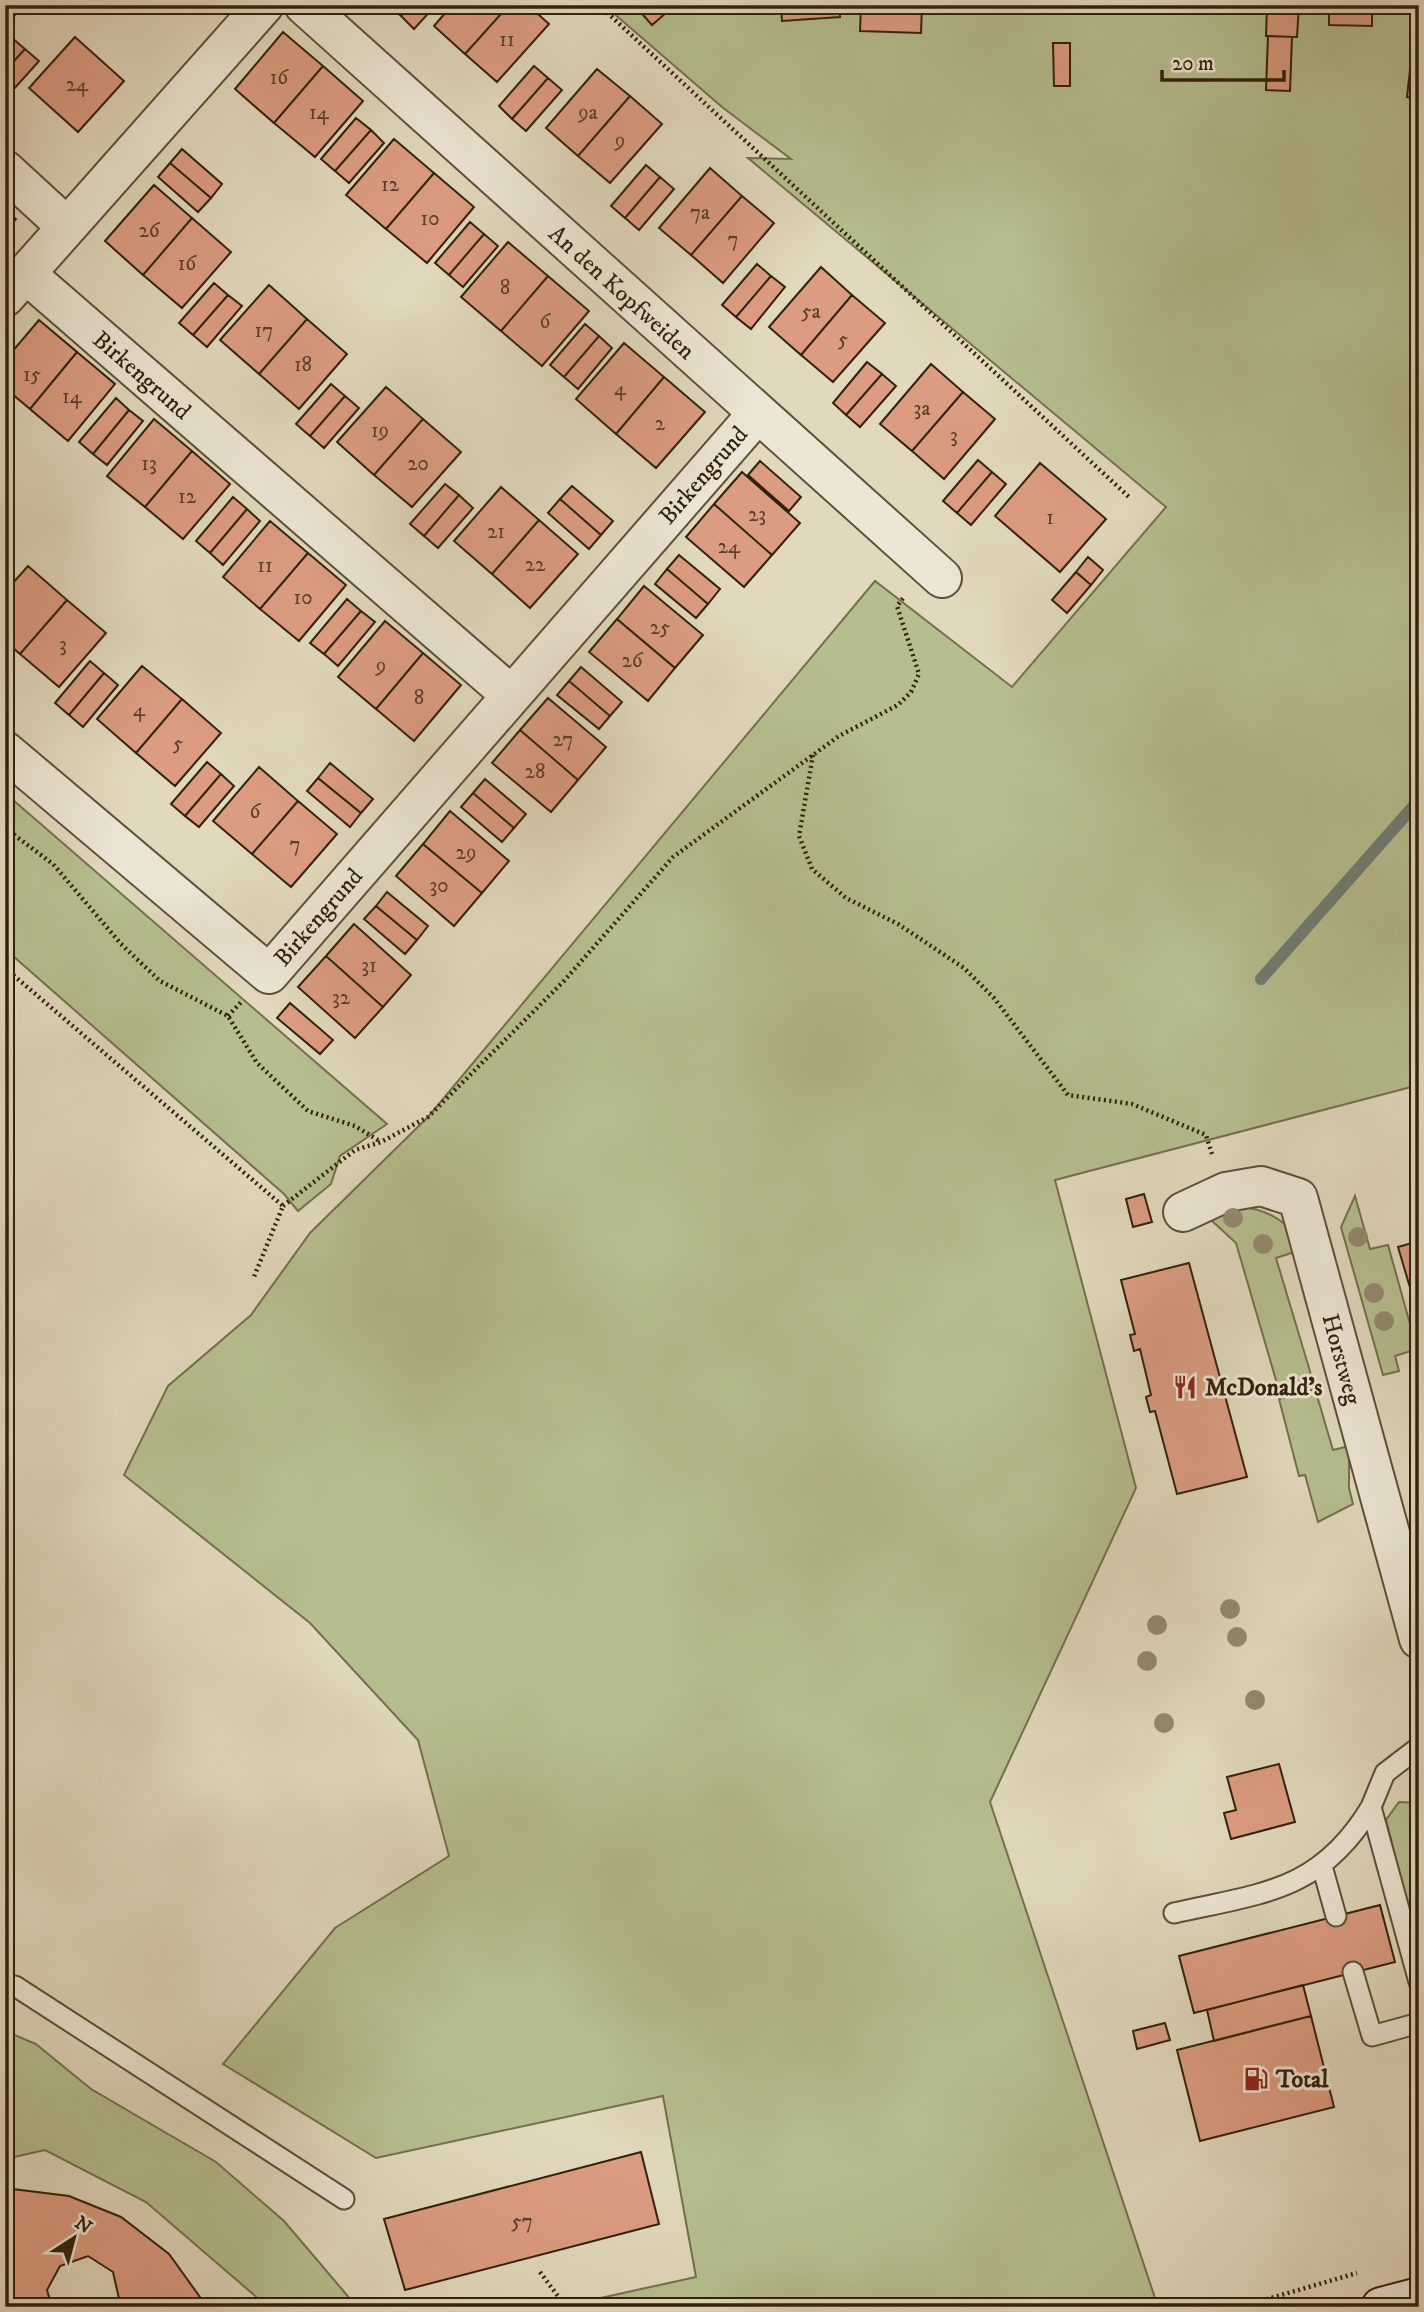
<svg xmlns="http://www.w3.org/2000/svg" width="1424" height="2312" font-family="'IM FELL DW Pica',serif">
<style>
.green{fill:#b6be8f;stroke:#74704e;stroke-width:2}
.lines{fill:none;stroke-linecap:round;stroke-linejoin:round}
.stream{stroke:#6f7c75;stroke-width:12}
.building{fill:#dc9c81;stroke:#32210d;stroke-width:2}
.lane-casing{stroke:#5e4f39;stroke-width:23}
.street-casing{stroke:#5e4f39;stroke-width:42}
.secondary-casing{stroke:#32210d;stroke-width:42}
.path{stroke:#32210d;stroke-width:4.5;stroke-dasharray:2 3.5;stroke-linecap:butt}
.lane{stroke:#ece6d4;stroke-width:19}
.street{stroke:#ece6d4;stroke-width:38}
.secondary{stroke:#ece6d4;stroke-width:38}
.tree{fill:#93896e}
.labels{text-anchor:middle;stroke-width:6;stroke-linejoin:round;paint-order:stroke}
.number-label{font-size:21px;fill:#5c402a}
.street-label{font-size:24px;fill:#32210d;stroke:#ece6d4}
.poi-label{font-size:24px;font-weight:bold;fill:#32210d;stroke:#ece6d4;text-anchor:start}
</style>
<rect width="100%" height="100%" fill="#e1d8bd"/>
<filter id="stains"><feTurbulence type="fractalNoise" baseFrequency=".00286" numOctaves="4"/><feColorMatrix values="0 0 0 0 .2 0 0 0 0 .09 0 0 0 0 .02 0 0 0 .5 -.17"/></filter>
<radialGradient id="worn" r=".72"><stop offset=".6" stop-color="#630" stop-opacity="0"/><stop offset="1" stop-color="#630" stop-opacity=".3"/></radialGradient>
<path class="green" d="M604 5H1419V1085L1055 1180 1136 1488 990 1802 1158 2307H559L696 2277 663 2096 376 2158 223 2064 335 1928 449 1856 418 1740 310 1623 124 1475 168 1386 251 1315 310 1233 428 1117 875 581 1012 687 1166 507 748 158 791 159 722 107Z
M5 793 387 1124 340 1156 331 1184 298 1211 284 1194 5 949Z
M1355 1196 1370 1249 1388 1245 1417 1349 1395 1356 1399 1371 1383 1375 1341 1227Z
M1242 1207C1273 1210 1289 1225 1307 1248L1276 1258 1312 1378 1278 1387 1236 1243 1211 1220 1216 1211Z
M1315 1389 1333 1450 1349 1446V1488L1353 1504 1318 1522 1305 1475 1299 1476 1279 1399Z
M1399 1802 1419 1803V1951L1386 1820Z
M5 2031 36 2044 91 2089 216 2162 284 2221 357 2307H268L146 2202 45 2150 5 2159Z"/>
<g class="lines">
<path class="stream" d="M1261 979 1419 800"/>
</g>
<path class="building" d="M5 5H24L5 26Z
M389 5H410L401 16Z
M410 5H436L414 29 401 16Z
M452 5H509L465 54 434 26Z
M509 5H528L549 24 497 82 465 54Z
M634 5H662L667 12 652 25Z
M781 5H839L840 17 782 21Z
M861 5H922L921 33 860 31Z
M1267 5H1299L1297 37 1266 36Z
M1329 5H1372V26L1329 25Z
M283 32 323 66 274 123 235 89Z
M1268 36 1292 37 1290 91 1266 90Z
M11 37 25 49 5 71V43Z
M75 37 124 81 78 132 29 88Z
M1412 41H1419V61L1411 60Z
M1053 43H1070V86H1054Z
M25 49 39 61 5 99V71Z
M1411 60 1419 61V98L1407 97Z
M323 66 363 101 315 157 274 123Z
M534 66 548 78 512 119 499 106Z
M597 69 630 96 578 156 546 128Z
M548 78 562 90 526 131 512 119Z
M630 96 662 124 610 183 578 156Z
M356 118 371 130 335 171 321 159Z
M371 130 384 143 349 183 335 171Z
M394 139 434 173 386 229 346 195Z
M182 149 222 184 211 198 170 163Z
M170 163 211 198 198 212 158 177Z
M646 165 660 177 625 218 611 206Z
M710 168 742 196 691 255 659 228Z
M434 173 474 207 427 263 386 229Z
M660 177 674 189 639 230 625 218Z
M154 185 192 218 143 275 105 241Z
M742 196 774 223 723 283 691 255Z
M5 209 16 219 5 231Z
M192 218 231 252 182 308 143 275Z
M470 222 484 234 449 275 435 263Z
M484 234 498 246 463 287 449 275Z
M508 242 548 276 501 331 461 297Z
M757 264 771 276 736 317 722 305Z
M821 267 852 295 801 355 769 327Z
M548 276 589 311 542 366 501 331Z
M771 276 785 287 751 329 736 317Z
M214 283 228 295 193 335 179 323Z
M269 285 307 319 259 374 220 340Z
M228 295 242 306 207 347 193 335Z
M852 295 885 323 833 382 801 355Z
M307 319 347 354 299 409 259 374Z
M39 320 77 352 30 409 5 388V360Z
M585 324 599 336 564 377 550 365Z
M599 336 612 348 578 389 564 377Z
M624 343 664 377 616 434 576 399Z
M77 352 115 384 68 441 30 409Z
M867 362 882 374 846 415 833 403Z
M931 364 963 392 912 451 880 424Z
M882 374 896 386 860 427 846 415Z
M664 377 705 412 656 468 616 434Z
M331 384 345 396 310 436 296 424Z
M386 387 423 419 374 475 337 442Z
M963 392 995 419 944 479 912 451Z
M345 396 359 408 324 448 310 436Z
M116 398 129 410 93 454 79 442Z
M129 410 143 421 107 465 93 454Z
M154 419 192 451 145 507 107 476Z
M423 419 461 452 412 507 374 475Z
M192 451 230 484 183 539 145 507Z
M978 460 992 472 957 513 943 501Z
M760 461 801 497 789 511 748 475Z
M1040 463 1106 519 1060 572 995 516Z
M742 472 800 523 772 555 714 504Z
M992 472 1006 484 971 525 957 513Z
M445 484 459 495 424 536 410 524Z
M572 486 613 521 601 535 560 499Z
M501 487 539 520 492 574 454 541Z
M459 495 473 508 438 548 424 536Z
M233 497 247 509 210 553 196 541Z
M560 499 601 535 589 549 548 513Z
M714 504 772 555 744 587 686 537Z
M247 509 260 521 223 565 210 553Z
M539 520 578 554 530 608 492 574Z
M270 521 308 553 260 609 223 577Z
M308 553 346 585 299 641 260 609Z
M679 555 720 589 708 604 667 569Z
M1088 557 1103 570 1091 585 1076 572Z
M28 566 67 600 20 654 5 641V592Z
M667 569 708 604 696 618 655 584Z
M1076 572 1091 585 1067 613 1052 600Z
M644 586 703 635 675 668 617 619Z
M347 599 361 611 324 654 310 643Z
M67 600 106 633 59 687 20 654Z
M361 611 375 622 338 666 324 654Z
M617 619 675 668 648 701 589 652Z
M385 621 423 653 376 709 338 677Z
M423 653 461 685 414 741 376 709Z
M90 661 104 673 69 715 55 703Z
M142 666 182 699 136 753 97 719Z
M581 667 622 702 610 716 569 681Z
M104 673 118 685 83 727 69 715Z
M569 681 610 716 599 729 557 695Z
M548 698 606 747 578 780 520 730Z
M182 699 221 733 175 786 136 753Z
M520 730 578 780 551 812 492 763Z
M207 762 221 774 185 816 171 804Z
M330 763 373 799 361 813 318 778Z
M259 767 298 801 252 854 213 821Z
M221 774 234 786 199 827 185 816Z
M318 778 361 813 350 827 307 791Z
M485 779 526 814 514 828 473 793Z
M473 793 514 828 502 842 461 807Z
M298 801 337 834 291 887 252 854Z
M450 811 509 861 482 893 423 844Z
M423 844 482 893 454 926 396 876Z
M387 892 428 926 417 940 376 906Z
M376 906 417 940 405 954 364 919Z
M354 924 411 975 383 1007 326 956Z
M326 956 383 1007 355 1038 298 987Z
M290 1003 333 1040 320 1054 277 1018Z
M1144 1194 1152 1222 1133 1227 1126 1199Z
M1419 1241V1318L1398 1247Z
M1189 1263 1247 1477 1177 1494 1155 1411 1150 1412 1146 1397 1151 1395 1140 1349 1134 1351 1130 1335 1135 1334 1121 1280Z
M1279 1764 1295 1822 1231 1839 1224 1813 1236 1810 1227 1777Z
M1380 1905 1395 1962 1194 2013 1179 1956Z
M1303 1985 1311 2016 1214 2041 1207 2010Z
M1311 2016 1334 2107 1200 2141 1177 2050Z
M1165 2023 1170 2040 1137 2049 1133 2031Z
M641 2152 659 2224 405 2290 384 2219Z
M9 2170 13 2189 69 2196 121 2217 169 2254 205 2304 223 2299 225 2307H117L120 2303 113 2272 88 2256 60 2266 47 2290 52 2307H5V2171Z"/>
<g class="lines">
<g class="lane-casing">
<path id="lane" d="M1419 1747 1385 1773 1371 1807 1419 1982
M1322 1866 1336 1916
M1174 1913C1262 1893 1320 1892 1371 1807
M1353 1972 1372 2036 1419 2023
M5 1987 15 1986 344 2199"/>
</g>
<g class="street-casing">
<path id="street" d="M304 5 942 578
M5 170 67 227
M26 274 511 695
M5 297 264 5
M5 751 269 974 757 414
M1183 1212 1226 1192 1261 1186 1298 1198 1419 1639"/>
</g>
<g class="secondary-casing">
<path id="secondary" d="M1381 2307 1419 2297"/>
</g>
<path class="path" d="M599 5 1130 498
M813 755 799 836 812 869 846 898 898 924 964 968 994 998 1068 1095 1132 1104 1206 1135 1212 1154
M5 828 53 864 121 944 160 981 228 1016 257 1063 308 1111 355 1126 381 1142
M5 968 283 1206 253 1279
M228 1016 242 1001
M283 1206 355 1150 381 1142 428 1117 563 982 673 857 839 736 898 705 911 692 919 674 897 606 904 597
M1265 1395 1308 1384
M540 2272 566 2307
M1240 2307 1357 2273"/>
<use href="#lane" class="lane"/>
<use href="#street" class="street"/>
<use href="#secondary" class="secondary"/>
</g>
<g class="tree">
<circle cx="1233" cy="1218" r="10"/>
<circle cx="1358" cy="1237" r="10"/>
<circle cx="1263" cy="1244" r="10"/>
<circle cx="1374" cy="1293" r="10"/>
<circle cx="1384" cy="1321" r="10"/>
<circle cx="1230" cy="1609" r="10"/>
<circle cx="1157" cy="1625" r="10"/>
<circle cx="1237" cy="1637" r="10"/>
<circle cx="1147" cy="1661" r="10"/>
<circle cx="1255" cy="1700" r="10"/>
<circle cx="1164" cy="1723" r="10"/>
</g>
<defs>
<g id="restaurant-bare" transform="scale(1.89)"><path d="M-5-6h1v4h1v-4h1v4h1v-4h1v5L-1.5 .5V6h-2V.5L-5-1ZM5-6V6H3V1.5H1.5Q1.5-4 5-6Z" fill="#8f2418" stroke="#ece6d4" stroke-width="2.5" paint-order="stroke"/></g>
<g id="fuel-bare" transform="scale(1.89)"><path d="M-5.5-6h7V0h2V4h1.3V-2.5L3-4.5l.8-.8L6-3V5H2.5V1h-1V6h-7ZM-4.2-4.7v3.2H.2V-4.7Z" fill="#8f2418" stroke="#ece6d4" stroke-width="2.5" paint-order="stroke"/></g>
</defs>
<g fill-rule="evenodd">
<use href="#restaurant-bare" x="1185" y="1387"/>
<use href="#fuel-bare" x="1256" y="2079"/>
</g>
<g class="labels">
<g class="number-label">
<text x="507" y="46">11</text>
<text x="279" y="84">16</text>
<text x="77" y="91">24</text>
<text x="319" y="119">14</text>
<text x="588" y="119">9a</text>
<text x="620" y="147">9</text>
<text x="390" y="191">12</text>
<text x="700" y="219">7a</text>
<text x="430" y="225">10</text>
<text x="149" y="237">26</text>
<text x="733" y="246">7</text>
<text x="187" y="270">16</text>
<text x="505" y="294">8</text>
<text x="811" y="318">5a</text>
<text x="545" y="328">6</text>
<text x="264" y="337">17</text>
<text x="843" y="346">5</text>
<text x="303" y="371">18</text>
<text x="32" y="381">15</text>
<text x="620" y="395">4</text>
<text x="72" y="403">14</text>
<text x="922" y="415">3a</text>
<text x="660" y="430">2</text>
<text x="380" y="437">19</text>
<text x="954" y="442">3</text>
<text x="149" y="470">13</text>
<text x="418" y="470">20</text>
<text x="187" y="503">12</text>
<text x="757" y="521">23</text>
<text x="1050" y="524">1</text>
<text x="496" y="538">21</text>
<text x="729" y="553">24</text>
<text x="535" y="571">22</text>
<text x="265" y="572">11</text>
<text x="303" y="604">10</text>
<text x="660" y="634">25</text>
<text x="63" y="651">3</text>
<text x="632" y="667">26</text>
<text x="381" y="672">9</text>
<text x="419" y="704">8</text>
<text x="139" y="716">4</text>
<text x="563" y="746">27</text>
<text x="178" y="750">5</text>
<text x="535" y="778">28</text>
<text x="255" y="818">6</text>
<text x="295" y="851">7</text>
<text x="466" y="859">29</text>
<text x="439" y="892">30</text>
<text x="369" y="972">31</text>
<text x="341" y="1004">32</text>
<text x="522" y="2228">57</text>
</g>
<g class="street-label">
<text transform="translate(622 292) rotate(42)" y="8">An den Kopfweiden</text>
<text transform="translate(142 375) rotate(41)" y="8">Birkengrund</text>
<text transform="translate(703 475) rotate(-49)" y="8">Birkengrund</text>
<text transform="translate(318 917) rotate(-49)" y="8">Birkengrund</text>
<text transform="translate(1342 1359) rotate(75)" y="8">Horstweg</text>
</g>
<g class="poi-label">
<text x="1205" y="1395">McDonald's</text>
<text x="1276" y="2087">Total</text>
</g>
</g>
<rect width="1424" height="2312" fill="none" stroke="#e1d8bd" stroke-width="28"/>
<rect x="7" y="7" width="1410" height="2298" fill="none" stroke="#32210d" stroke-width="3.5"/>
<rect x="14" y="14" width="1396" height="2284" fill="none" stroke="#32210d" stroke-width="2"/>
<g transform="translate(74 2238) rotate(36)" stroke="#ece6d4" stroke-width="5" paint-order="stroke">
<path d="M0-5L12 26L0 18L-12 26Z" fill="#32210d"/>
<text y="-10" font-size="19" font-weight="bold" text-anchor="middle" fill="#32210d">N</text>
</g>
<path d="M1162 70v10h122v-10" fill="none" stroke="#32210d" stroke-width="3.5"/>
<text x="1172" y="70" font-size="21" fill="#32210d" stroke="#ece6d4" stroke-width="5" paint-order="stroke">20 m</text>
<rect width="100%" height="100%" filter="url(#stains)"/>
<rect width="100%" height="100%" fill="url(#worn)"/>
</svg>
